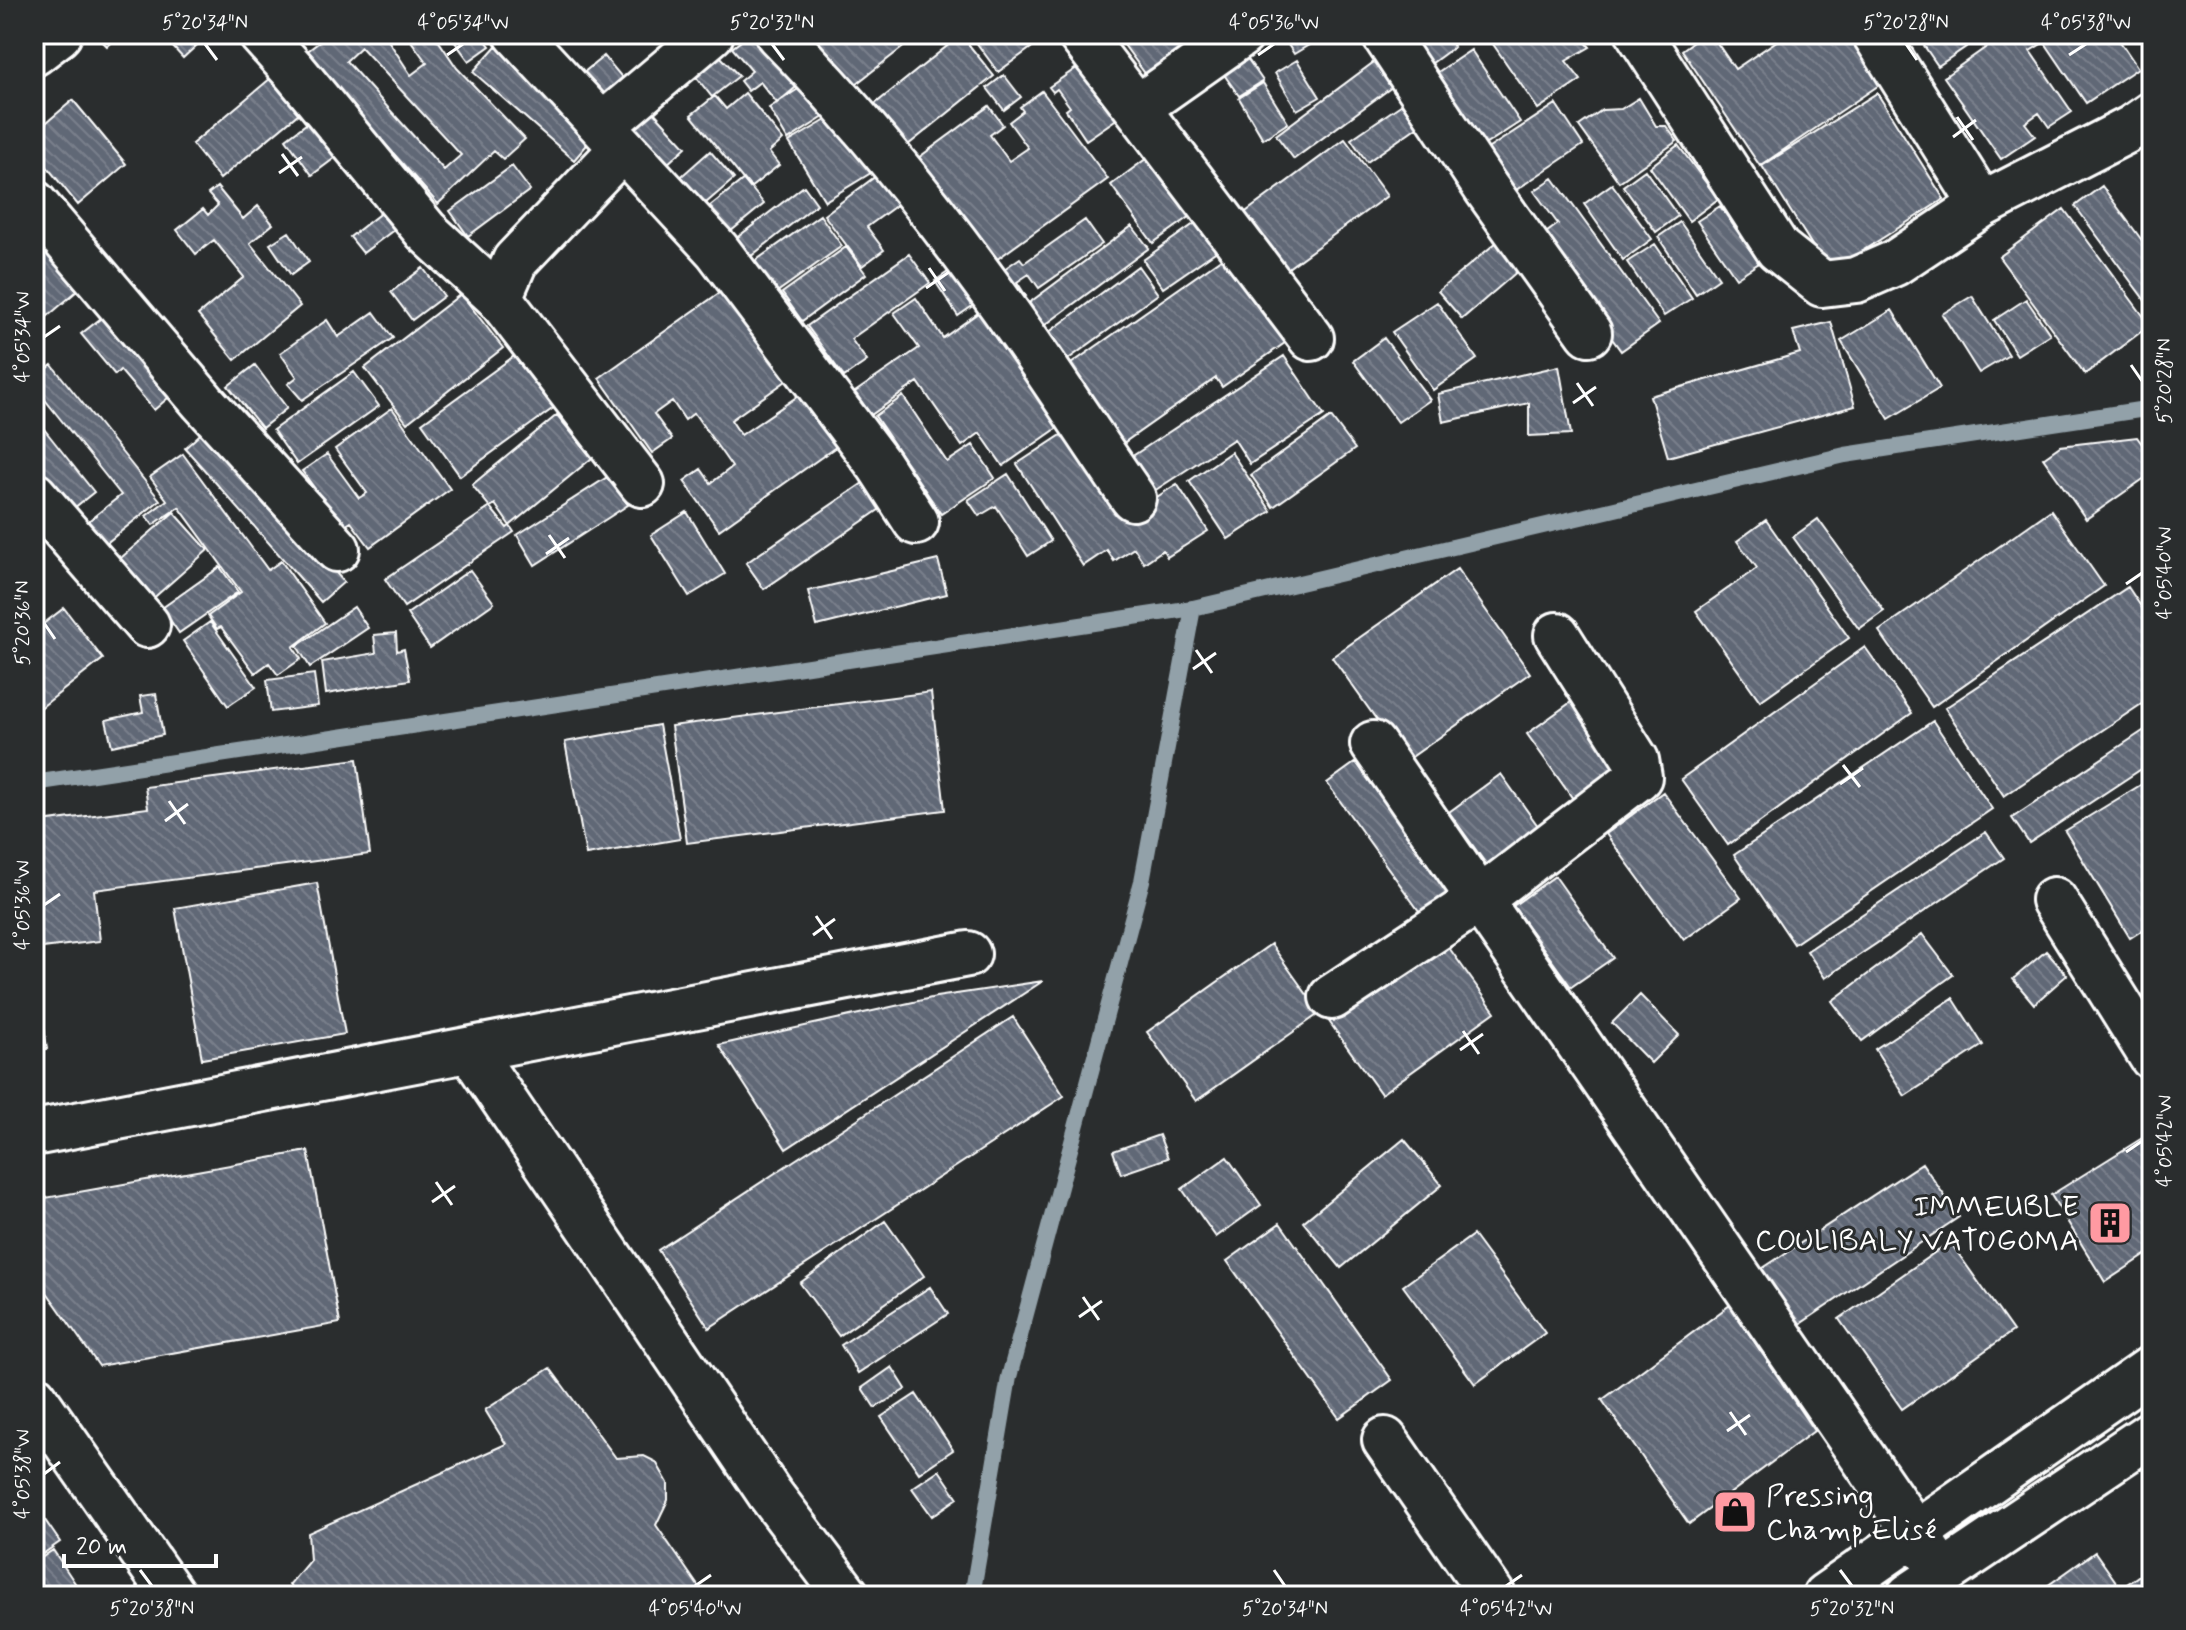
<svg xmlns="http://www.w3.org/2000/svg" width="2186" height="1630" font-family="Mynerve,sans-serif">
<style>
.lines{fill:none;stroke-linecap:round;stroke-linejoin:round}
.stream{stroke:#92a1a9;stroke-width:16}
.building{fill:url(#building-back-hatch);stroke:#fff;stroke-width:2;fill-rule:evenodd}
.minor-casing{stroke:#fff;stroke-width:50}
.minor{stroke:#2a2d2e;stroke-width:44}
.ticks{fill:none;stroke:#fff;stroke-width:3}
.labels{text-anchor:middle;stroke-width:6;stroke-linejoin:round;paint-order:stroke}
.poi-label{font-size:30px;fill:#fff;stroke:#2a2d2e;text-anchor:end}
.neatline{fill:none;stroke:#fff;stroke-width:3}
.ticks-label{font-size:20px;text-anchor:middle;fill:#fff}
</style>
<defs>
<pattern id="building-back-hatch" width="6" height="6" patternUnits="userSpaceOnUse" patternTransform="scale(2)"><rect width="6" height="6" fill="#616876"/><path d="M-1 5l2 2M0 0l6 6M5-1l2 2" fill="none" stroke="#797f8b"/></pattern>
</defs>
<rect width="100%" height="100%" fill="#2a2d2e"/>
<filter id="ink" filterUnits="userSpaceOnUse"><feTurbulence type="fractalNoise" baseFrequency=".0125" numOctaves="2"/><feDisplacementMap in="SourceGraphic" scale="16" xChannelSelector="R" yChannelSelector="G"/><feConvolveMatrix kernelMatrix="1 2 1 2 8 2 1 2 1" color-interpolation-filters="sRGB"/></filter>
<g filter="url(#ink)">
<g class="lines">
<path class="stream" d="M34 783 1193 608 1845 455 2152 408
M972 1596 1009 1377 1142 881 1193 608"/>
</g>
<path class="building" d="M95 34H119L107 46Z
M161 34H209L183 58Z
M330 34H384L411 75 427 63 406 34H434L457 68 525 139 503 159 494 151 438 204 305 53ZM361 47 461 155 444 170 346 61Z
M449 34H481L490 46 469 61Z
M750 34H762L801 83 777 103 760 82 748 91 740 81 752 71 732 48Z
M818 34H920L852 87 814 37Z
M933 34H953L941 44Z
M978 34H1050L998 72 973 38Z
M1116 34H1219L1152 83Z
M1281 34H1327L1294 54Z
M1405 34H1445L1454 47 1428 66Z
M1486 34H1579L1590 47 1566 61 1581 80 1538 109Z
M1704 34H1711L1735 69 1787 34H1858L1888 79 1760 166 1682 50Z
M1726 34H1743L1731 42Z
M1916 34H1985L1938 66Z
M2005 34H2037L2043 43 2030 51 2072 112 2049 127 2039 113 2025 123 2035 136 2001 159 1944 77Z
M2039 34H2115L2138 68 2086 103Z
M961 35 994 76 903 149 870 108Z
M496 46 597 133 574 160 473 72Z
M1471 50 1520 122 1483 146 1435 74Z
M718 54 739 76 712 97 693 73Z
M604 56 626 82 604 99 583 73Z
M1247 58 1263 81 1239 96 1223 73Z
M1378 59 1396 84 1294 159 1276 135Z
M1297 60 1320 97 1297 110 1275 73Z
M1081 65 1118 118 1086 140 1066 110 1070 107 1057 89 1053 92 1049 87Z
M277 73 305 108 220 179 192 144Z
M1004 75 1021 97 1004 110 987 88Z
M809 82 830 113 788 140 769 108Z
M1263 83 1288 123 1263 139 1239 98Z
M1042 91 1108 179 989 265 914 161 989 106 1003 125 990 135 1009 161 1028 148 1009 122 1023 111 1020 107Z
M745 93 783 140 769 152 779 165 750 188 691 115 715 96 726 109Z
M1877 93 1944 199 1829 272 1762 166Z
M1639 98 1656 126H1666L1677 141 1619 182 1579 126 1602 110 1621 109Z
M73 100 126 164 78 205 34 151V133Z
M1408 100 1424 122 1367 162 1351 139Z
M1556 104 1583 145 1513 192 1486 150Z
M652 110 686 147 666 165 632 128Z
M843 110 879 168 825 201 789 142Z
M314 118 340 154 312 175 286 139Z
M1345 139 1387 196 1284 271 1243 214Z
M1678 145 1718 199 1689 221 1650 167Z
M710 151 734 179 699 209 676 181Z
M1155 152 1198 211 1153 243 1111 185Z
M512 166 530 190 468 236 450 211Z
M884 170 905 199 867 227 884 250 862 266 824 215Z
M1645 170 1678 216 1656 232 1623 186Z
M1553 178 1659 324 1621 351 1539 238 1558 224 1534 191Z
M744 179 764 204 725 236 704 211Z
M1612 184 1652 239 1623 260 1584 204Z
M804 186 817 204 745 261 730 243Z
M2102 186 2152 254V310L2075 206Z
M217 187 243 219 258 206 273 224 250 243 300 306 235 360 198 315 244 277 214 240 196 254 177 230 203 209 208 215 218 205 208 194Z
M1720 206 1759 263 1736 278 1697 221Z
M2064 209 2150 325 2085 374 1999 257Z
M382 212 395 229 363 253 350 237Z
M820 215 842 246 770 297 748 266Z
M1201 219 1221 248 1163 288 1143 260Z
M1085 220 1102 244 1039 288 1029 274 1017 282 1026 296 1018 302 1001 271 1020 258 1024 263Z
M1680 222 1719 278 1696 294 1658 237Z
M1132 226 1149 248 1041 328 1025 306Z
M34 227 84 285 34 328Z
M289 232 309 262 291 275 270 244Z
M1503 237 1526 264 1462 319 1438 291Z
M1655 244 1692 298 1664 316 1627 262Z
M846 247 866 274 802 321 782 293Z
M1231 252 1292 338 1222 387 1216 378 1122 444 1068 366Z
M909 254 930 283 851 339 867 361 844 377 807 326Z
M957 266 981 300 958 316 935 281Z
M1138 266 1158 294 1067 360 1048 333Z
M423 268 444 296 412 320 391 292Z
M722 291 786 381 731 420 741 435 804 392 840 444 719 530 684 481 701 469 711 483 732 467 694 413 685 420 672 401 654 414 672 439 652 453 599 378Z
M461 294 503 348 407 423 365 368Z
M1972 296 2009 355 1979 373 1942 314Z
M916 298 943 338 985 308 1066 422 1003 466 980 433 962 446 918 382 871 415 855 392 919 348 894 313Z
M2026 299 2050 334 2017 355 1994 320Z
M1437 302 1477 359 1433 390 1392 332Z
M1892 310 1940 388 1889 419 1841 341Z
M109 312 175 392 154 410 120 370 115 375 81 334Z
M374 312 393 338 302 400 288 384 297 377 280 353 327 320 338 337Z
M1831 322 1855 406 1668 457 1650 396 1800 353 1793 331Z
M1384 338 1430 400 1398 422 1353 361Z
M521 351 559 404 460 476 422 423Z
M1284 356 1324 415 1250 464 1234 439 1148 495 1125 461Z
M52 365 160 500 99 549 81 527 121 495 34 386V379Z
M255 365 287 408 262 428 228 386Z
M1559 366 1571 434 1529 436V403L1443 422 1438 394Z
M354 372 379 406 297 464 273 430Z
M903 396 947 462 973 445 995 478 941 514 875 416Z
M392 408 450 489 370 547 351 522 343 527 302 471 327 454 359 498 367 493 335 449Z
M557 415 592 458 507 528 472 485Z
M1331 417 1355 449 1273 507 1251 475Z
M208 427 344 582 321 602 185 448Z
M1072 428 1129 515 1177 484 1208 531 1167 557 1163 550 1144 563 1134 548 1114 561 1107 550 1083 566 1017 464Z
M44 429 94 492 69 512 34 466V436Z
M2137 437 2152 458V473L2086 519 2043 458 2060 446Z
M1231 452 1271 511 1228 539 1189 481Z
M183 454 268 570 281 561 325 623 293 647 301 659 278 675 269 663 255 673 221 627 217 629 208 616 241 592 179 507 153 525 146 516 167 500 150 477Z
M1008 474 1051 541 1028 556 996 506 979 516 968 500Z
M609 476 628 505 535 565 517 535Z
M869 479 886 505 764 589 746 563Z
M495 504 514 532 404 607 385 579Z
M2051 510 2104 586 1932 707 1879 631Z
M174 512 208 550 149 602 115 563Z
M687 512 725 574 689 596 651 535Z
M1818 519 1884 611 1859 629 1793 537Z
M1766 520 1849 638 1760 701 1696 611 1757 568 1737 541Z
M938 560 947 594 817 626 808 591Z
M220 567 238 592 179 633 162 608Z
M1457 569 1530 673 1406 761 1332 657Z
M470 570 494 603 430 648 407 614Z
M2128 587 2152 623V697L2004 796 1945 708Z
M354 607 368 628 310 667 297 646Z
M64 608 103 659 34 713V631Z
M210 622 256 687 228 706 183 641Z
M396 633 397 651 404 649 410 680 326 694 322 662 376 653 374 635Z
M1865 647 1912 713 1728 845 1681 779Z
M314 674 318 706 271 712 267 680Z
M931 692 945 810 687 843 671 726Z
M156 694 163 735 112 746 106 720 143 712 140 696Z
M1578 697 1634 776 1583 813 1527 734Z
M1933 721 1992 809 1794 944 1734 855Z
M659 725 680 839 586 855 565 742Z
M2152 725V762L2029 843 2012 818Z
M357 759 370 854 94 890 100 941 34 949V823L148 808 145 787Z
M1356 762 1460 908 1432 929 1327 783Z
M1501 774 1548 840 1496 878 1449 812Z
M2152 778V924L2130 938 2065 831Z
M1663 792 1741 898 1684 940 1606 834Z
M1986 832 2004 858 1825 978 1807 951Z
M1555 876 1613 958 1571 987 1513 906Z
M317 883 345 1034 202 1059 175 908Z
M1922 934 1953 975 1862 1041 1832 1001Z
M1442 938 1495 1012 1381 1094 1328 1020Z
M1271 944 1320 1013 1196 1101 1147 1032Z
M2046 951 2067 975 2034 1004 2013 979Z
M34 954 47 1049 34 1051Z
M1043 981 786 1149 719 1045 936 997Z
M1640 995 1679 1035 1651 1063 1612 1023Z
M1953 998 1983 1045 1905 1096 1875 1049Z
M1013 1017 1064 1096 709 1328 658 1250Z
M2152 1132V1251L2105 1282 2051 1195Z
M1159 1135 1168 1158 1121 1174 1113 1151Z
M1404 1139 1442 1185 1341 1268 1303 1222Z
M308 1151 340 1323 99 1366 34 1274V1200Z
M1227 1157 1261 1205 1216 1237 1182 1189Z
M1922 1163 1959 1217 1797 1326 1760 1270Z
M885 1221 924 1276 839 1336 800 1283Z
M1280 1223 1392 1380 1339 1418 1227 1261Z
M1473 1235 1545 1333 1475 1384 1403 1286Z
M1950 1242 2013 1331 1902 1409 1839 1319Z
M930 1287 948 1314 858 1373 841 1345Z
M1730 1305 1814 1431 1689 1524 1602 1400Z
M892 1367 906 1389 875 1408 862 1388Z
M550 1368 616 1458 644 1456 656 1462 668 1483V1500L656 1525 705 1596H296L289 1585 310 1560 308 1533 506 1444 485 1410Z
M916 1394 953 1450 919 1473 881 1417Z
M939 1470 958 1498 932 1516 912 1488Z
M34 1504 60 1542 34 1560Z
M53 1550 83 1595 81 1596H34V1563Z
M2095 1552 2126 1596H2033Z
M2152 1566V1596H2130L2123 1587Z"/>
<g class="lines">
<g class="minor-casing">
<path id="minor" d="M261 34 295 72 426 231 499 298 642 484
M517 34 717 250 879 465 916 522
M778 34C869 126 950 231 1024 337 1061 390 1096 445 1133 498
M1080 34 1137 108 1242 34
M1384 34 1486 188 1589 333
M1639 34 1778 249 1822 284 1856 280 1895 263 1982 205 2132 128 2152 114
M1875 34 1982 205
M34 53 59 34
M1137 108 1311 338
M602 126 711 34
M34 203 203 402 337 549
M499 298 515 261 622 149
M34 495 147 625
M1373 744 1943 1574
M2054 900 2152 1057
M1332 997 1479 900 1639 777 1636 760 1557 635
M470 1050 770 1494 847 1596
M34 1133 968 954
M34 1397 173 1596
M1385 1440 1493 1596
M1825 1596 2152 1368
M1909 1596 2152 1433"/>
</g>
<use href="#minor" class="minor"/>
</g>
</g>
<path class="ticks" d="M205 44 217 60M772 44 784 60M1906 44 1917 60M447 55 463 44M1258 55 1274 44M2069 55 2086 44M1957 117 1973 140M1953 137 1976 120M282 154 298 176M279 173 302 157M929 268 945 291M926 288 949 272M44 337 60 326M2131 365 2142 381M1577 383 1593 406M1573 403 1596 387M549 535 565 558M546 554 569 538M2126 584 2142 573M44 623 55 639M1196 650 1212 673M1193 669 1216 653M1843 765 1860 787M1840 784 1863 768M169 801 185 824M165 821 188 804M44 905 60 894M816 916 832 939M813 935 835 919M1463 1031 1479 1054M1460 1050 1483 1034M2126 1152 2142 1141M436 1182 452 1205M432 1202 455 1186M1083 1297 1099 1320M1079 1317 1102 1301M1730 1412 1746 1435M1727 1431 1750 1415M44 1474 60 1462M140 1570 152 1586M1274 1570 1285 1586M1840 1570 1852 1586M695 1586 711 1575M1506 1586 1522 1575"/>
<defs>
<g id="building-square" transform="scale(2.3)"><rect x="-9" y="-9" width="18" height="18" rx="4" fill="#ff9aa2" stroke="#2a2d2e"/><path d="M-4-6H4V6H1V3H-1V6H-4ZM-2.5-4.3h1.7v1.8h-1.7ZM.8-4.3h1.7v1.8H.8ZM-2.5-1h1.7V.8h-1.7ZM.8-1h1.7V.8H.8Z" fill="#111"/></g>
<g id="shop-square" transform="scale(2.3)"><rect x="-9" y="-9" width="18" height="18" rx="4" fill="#ff9aa2" stroke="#2a2d2e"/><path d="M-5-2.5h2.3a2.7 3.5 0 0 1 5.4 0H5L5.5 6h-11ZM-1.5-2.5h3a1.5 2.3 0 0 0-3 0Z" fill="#111"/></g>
</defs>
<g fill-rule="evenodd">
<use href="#building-square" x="2110" y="1223"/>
<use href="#shop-square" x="1735" y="1512"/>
</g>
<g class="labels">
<g class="poi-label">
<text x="2079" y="1216">IMMEUBLE<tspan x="2079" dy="34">COULIBALY VATOGOMA</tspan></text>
<text x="1766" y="1505" text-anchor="start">Pressing<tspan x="1766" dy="34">Champ Elisé</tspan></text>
</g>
</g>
<rect width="2186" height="1630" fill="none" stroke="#2a2d2e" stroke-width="88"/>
<path d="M64 1554v12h152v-12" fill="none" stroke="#ffffff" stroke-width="4"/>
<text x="76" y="1554" font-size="24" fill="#ffffff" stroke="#2a2d2e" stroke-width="6" paint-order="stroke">20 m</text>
<rect x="44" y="44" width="2098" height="1542" class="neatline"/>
<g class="ticks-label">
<text x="205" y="29">5°20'34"N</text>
<text x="463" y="29">4°05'34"W</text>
<text x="772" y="29">5°20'32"N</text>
<text x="1274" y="29">4°05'36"W</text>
<text x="1906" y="29">5°20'28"N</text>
<text x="2086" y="29">4°05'38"W</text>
<text transform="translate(22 337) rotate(-90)" y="7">4°05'34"W</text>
<text transform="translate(2164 381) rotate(-90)" y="7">5°20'28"N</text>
<text transform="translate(2164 573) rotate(-90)" y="7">4°05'40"W</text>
<text transform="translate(22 623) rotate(-90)" y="7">5°20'36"N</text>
<text transform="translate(22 905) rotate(-90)" y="7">4°05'36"W</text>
<text transform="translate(2164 1141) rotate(-90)" y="7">4°05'42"W</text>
<text transform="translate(22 1474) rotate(-90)" y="7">4°05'38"W</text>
<text x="152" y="1615">5°20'38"N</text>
<text x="695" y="1615">4°05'40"W</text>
<text x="1285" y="1615">5°20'34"N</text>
<text x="1506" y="1615">4°05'42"W</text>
<text x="1852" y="1615">5°20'32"N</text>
</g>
</svg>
